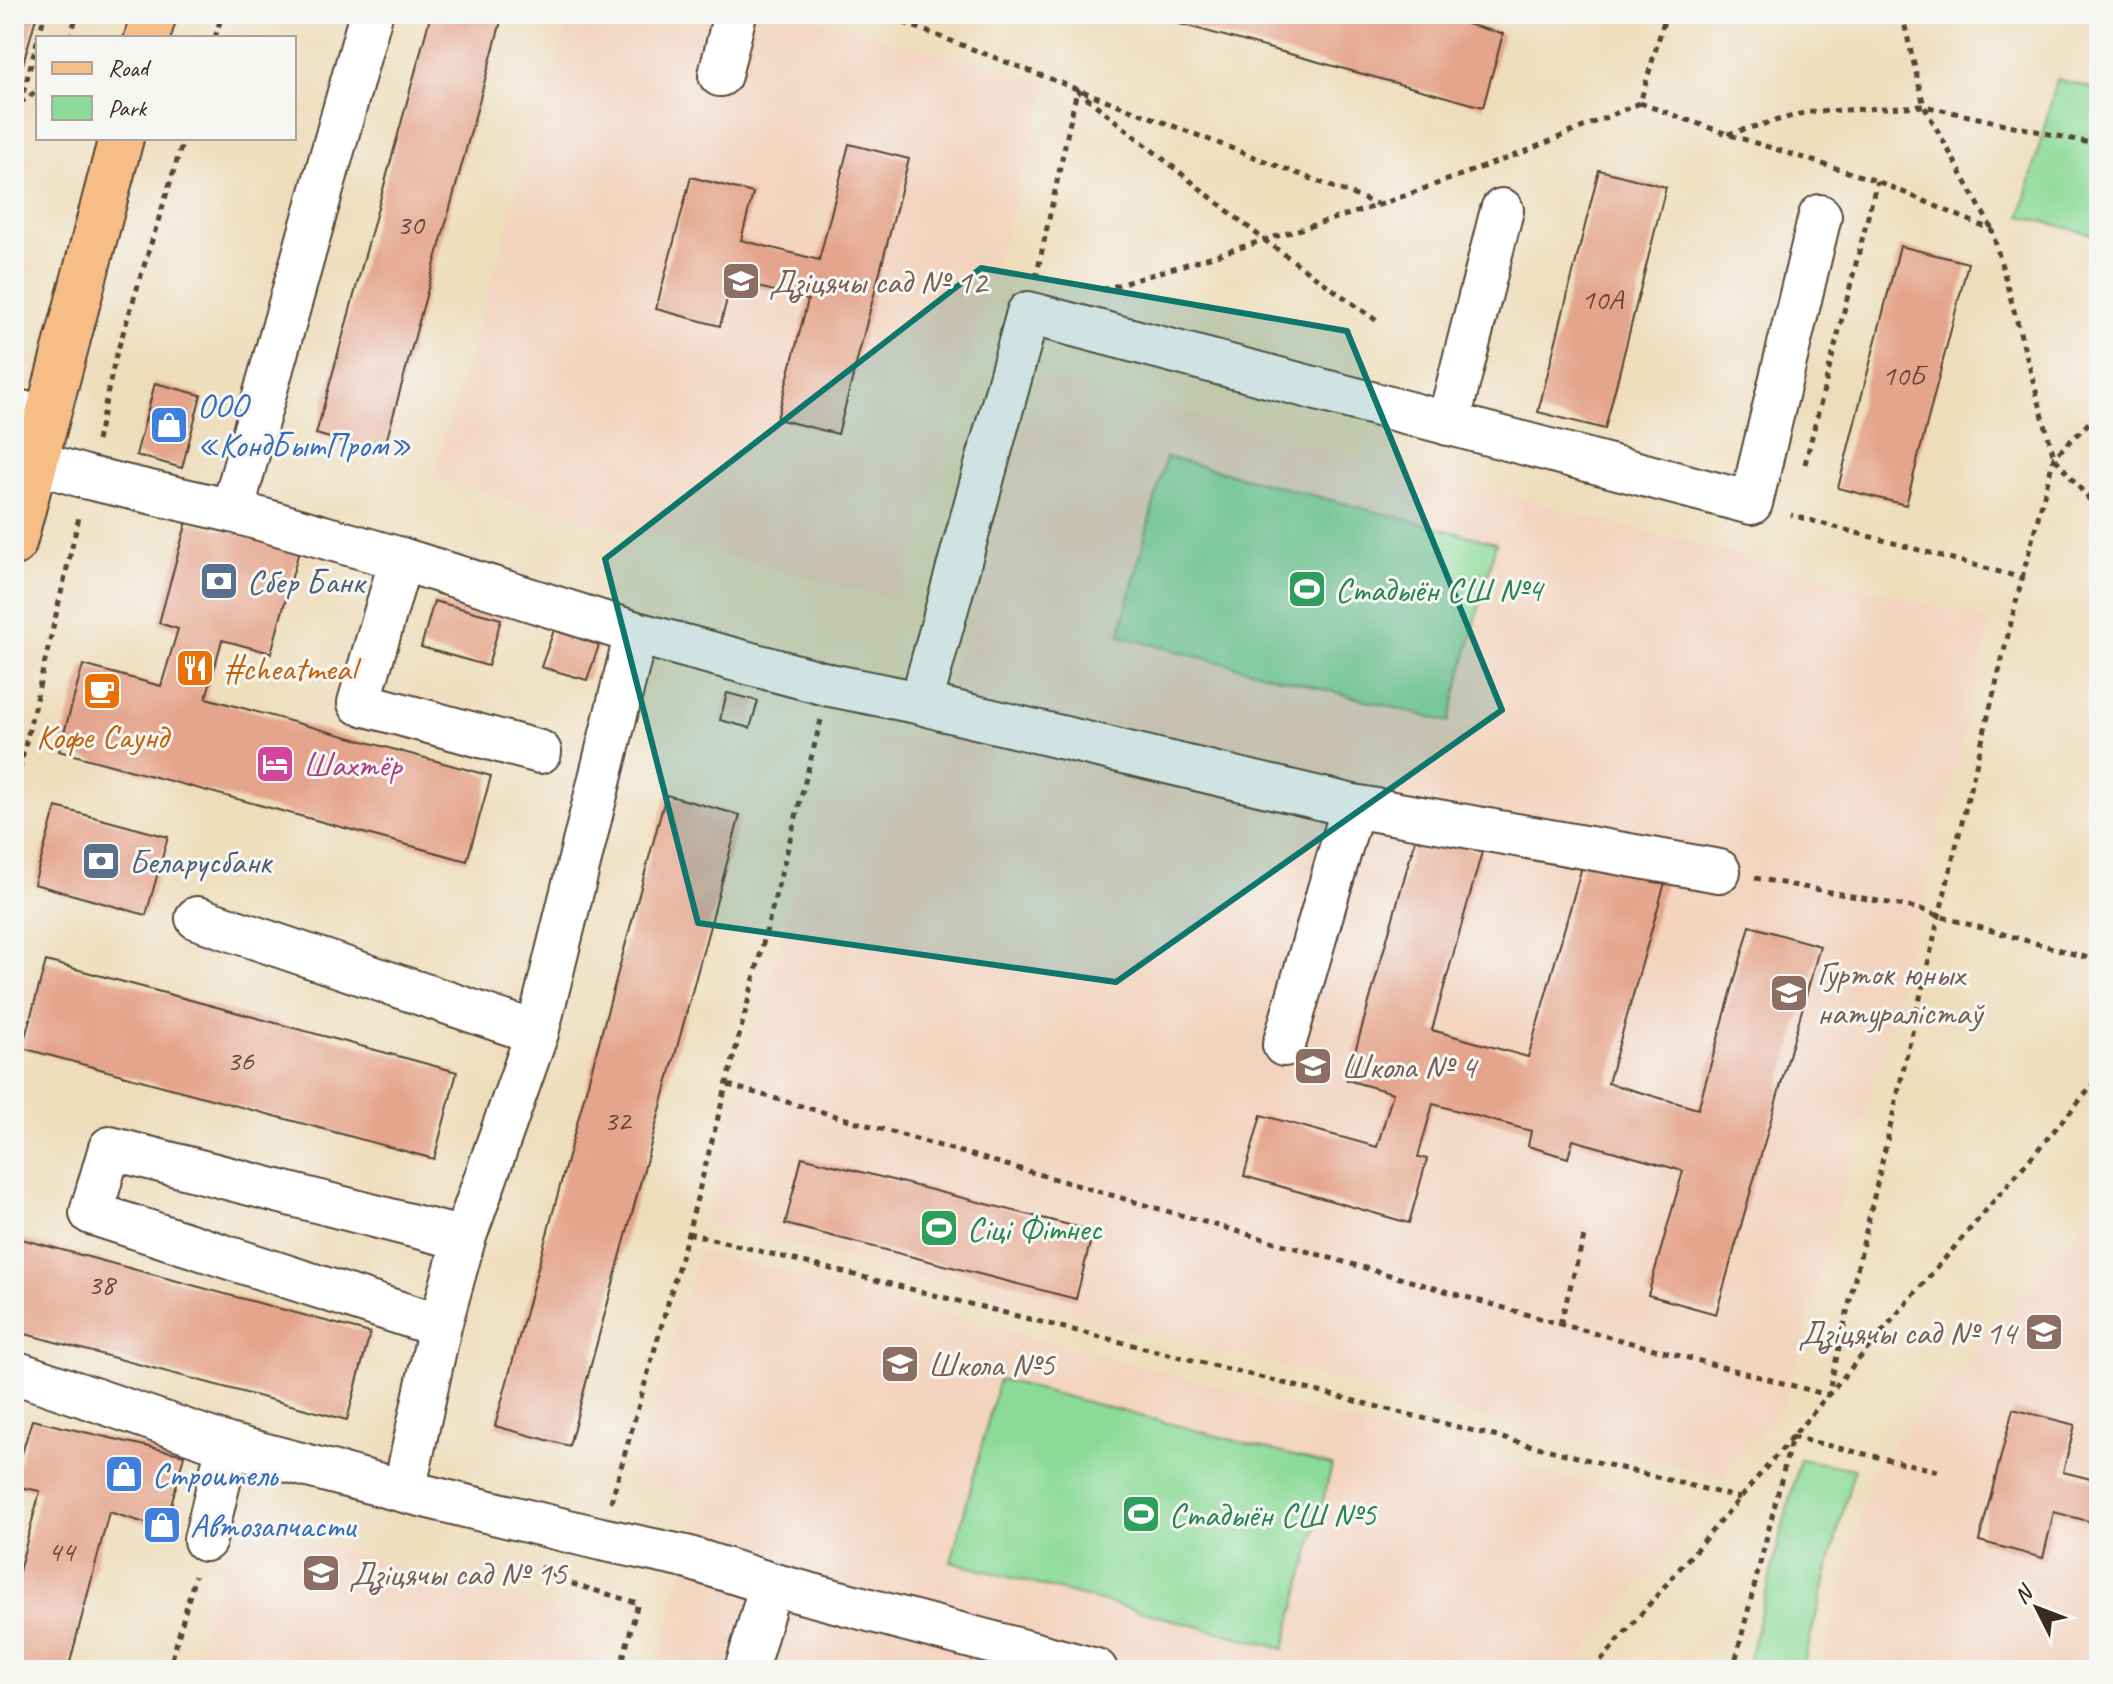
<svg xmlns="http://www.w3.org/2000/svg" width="2113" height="1684" font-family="Caveat,sans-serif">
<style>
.built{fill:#f3d4bf}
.green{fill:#8bda98;stroke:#63825b;stroke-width:2}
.building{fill:#e5a48c}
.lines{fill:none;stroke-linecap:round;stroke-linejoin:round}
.minor-casing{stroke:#564536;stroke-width:46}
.major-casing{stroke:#564536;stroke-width:48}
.path{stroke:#564536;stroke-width:5;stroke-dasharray:6 6;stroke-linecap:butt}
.minor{stroke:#fff;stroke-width:42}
.major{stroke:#f6be86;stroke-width:44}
.marked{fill:#0f766e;fill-opacity:0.2;stroke:#0f766e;stroke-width:6;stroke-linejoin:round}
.labels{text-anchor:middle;stroke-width:6;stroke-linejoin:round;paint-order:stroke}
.number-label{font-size:30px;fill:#66483a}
.education-label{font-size:34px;fill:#785e54;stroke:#f6f6f2;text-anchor:start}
.shop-label{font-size:34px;fill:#366cbe;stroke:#f6f6f2;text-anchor:start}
.service-label{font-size:34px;fill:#4e5e75;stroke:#f6f6f2;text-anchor:start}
.leisure-label{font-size:34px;fill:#27864d;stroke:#f6f6f2;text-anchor:start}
.food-label{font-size:34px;fill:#c56008;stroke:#f6f6f2;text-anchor:start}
.hotel-label{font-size:34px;fill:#b23c85;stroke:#f6f6f2;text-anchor:start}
</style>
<rect width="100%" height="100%" fill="#f6f6f2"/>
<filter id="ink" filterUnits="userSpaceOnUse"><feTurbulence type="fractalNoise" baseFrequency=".0125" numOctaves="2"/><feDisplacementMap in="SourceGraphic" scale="16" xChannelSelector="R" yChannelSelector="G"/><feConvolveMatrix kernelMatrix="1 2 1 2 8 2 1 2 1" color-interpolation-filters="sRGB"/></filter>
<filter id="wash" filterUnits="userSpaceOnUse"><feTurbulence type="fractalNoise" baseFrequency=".006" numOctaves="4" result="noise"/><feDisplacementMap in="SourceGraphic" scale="32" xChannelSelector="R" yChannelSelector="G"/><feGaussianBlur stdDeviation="1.8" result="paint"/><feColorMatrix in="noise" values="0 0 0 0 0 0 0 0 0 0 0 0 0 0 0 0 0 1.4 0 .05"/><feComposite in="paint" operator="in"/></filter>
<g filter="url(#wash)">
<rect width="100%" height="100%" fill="#edb"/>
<path class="built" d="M570 14H791L1049 82 898 601 433 479Z
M1038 375 1992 620 1921 909 1784 1406 1722 1477 704 1223 837 733 928 742 942 709Z
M2099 1206V1670H1820L1873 1467Z
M698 1249 1700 1513 1570 1670H656L686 1557 704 1500 634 1479Z
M234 1520 612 1626 599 1670H192Z"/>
<path class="green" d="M2057 79 2099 90V236L2021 216Z
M1166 457 1496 543 1449 722 1119 636Z
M999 1379 1332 1466 1284 1649 951 1562Z
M1800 1459 1854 1469 1802 1670H1746Z"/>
<g id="blocks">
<path class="building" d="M14 14H37L15 92H14Z
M431 14H503L383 453 316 434Z
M1144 14H1430L1503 34 1483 107Z
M849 144 909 159 838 434 777 419 808 300 732 280 720 326 656 309 691 177 753 193 741 240 819 260Z
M1599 170 1666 187 1605 429 1538 412Z
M1900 246 1968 263 1906 505 1838 488Z
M155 383 201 395 182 468 136 455Z
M187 521 299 551 271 653 222 640 206 698 491 776 467 861 59 751 83 665 161 686 178 629 159 623Z
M434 601 501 619 488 666 421 647Z
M554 630 599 645 587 680 541 667Z
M727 693 758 701 750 728 720 720Z
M666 795 740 815 569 1446 495 1426Z
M56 807 168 837 146 915 34 884Z
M1417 833 1482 852 1432 1030 1528 1057 1585 856 1666 879 1608 1083 1698 1109 1750 926 1820 946 1716 1314 1648 1295 1683 1171 1573 1140 1568 1158 1528 1146 1531 1131 1433 1104 1418 1157 1427 1159 1409 1223 1244 1176 1261 1115 1377 1147 1393 1093 1347 1080Z
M46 961 457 1072 434 1159 22 1048Z
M802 1157 1093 1231 1076 1299 785 1224Z
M14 1237 370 1333 347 1420 14 1331Z
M2013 1409 2075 1425 2063 1472 2099 1481V1524L2054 1512 2043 1558 1979 1541Z
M32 1420 184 1455 165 1529 109 1512 68 1670H14V1590L40 1491 14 1486V1480Z
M758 1660 789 1669V1670H755Z"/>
</g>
</g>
<g filter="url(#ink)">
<use href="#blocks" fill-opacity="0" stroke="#564536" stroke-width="2"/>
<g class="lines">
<g class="minor-casing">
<path id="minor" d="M720 75 735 14
M14 410 47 419
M1448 424 1502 210
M35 462 89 478 232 511 401 559 636 633 830 685 921 703 942 709 1353 806 1719 871
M232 511 371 14
M401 559 359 703 540 752
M921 703 1028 313 1751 503 1820 216
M197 918 537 1033
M1284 1045 1353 806
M440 1326 91 1213 110 1148 464 1239
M14 1372 228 1445 404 1491 601 1539 686 1557 771 1584 1096 1670
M404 1491 440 1326 464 1239 537 1033 636 633
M205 1540 228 1445
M746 1670 771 1584"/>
</g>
<g class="major-casing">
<path id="major" d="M147 38 154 14
M14 543 121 138"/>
</g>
<path class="path" d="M881 14 1377 204
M1902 14 1924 106 1992 229
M38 38 45 14
M70 38 77 14
M215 38 222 14
M20 103 38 90
M1640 103 1727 134 1877 181 1992 230 2054 457 2099 511
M14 127 38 38
M1728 134 1807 112 1924 106 2099 145
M1036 278 1077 90 1263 239 1377 321
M1102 290 1379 205 1524 152 1640 103 1666 14
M97 441 115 359 184 138
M1805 464 1877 181
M2022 578 2054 457 2099 413
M14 793 79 517
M1755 878 1921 909 1939 916 2099 961
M728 1085 1560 1324 1828 1395 1939 916 2022 578 1791 515
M688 1233 1740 1498
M1560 1324 1584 1237
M611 1502 688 1233 821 720
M540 1567 566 1582 638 1603 620 1670
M169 1670 195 1576
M1593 1670 2099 1078
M1733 1670 1792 1437 1942 1472"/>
<use href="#minor" class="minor"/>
<use href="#major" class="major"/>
</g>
</g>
<path class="marked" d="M981 268 1347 331 1502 710 1116 982 698 923 605 559Z"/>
<defs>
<g id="school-square" transform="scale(2)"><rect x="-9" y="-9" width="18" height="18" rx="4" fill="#8d6e63" stroke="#f6f6f2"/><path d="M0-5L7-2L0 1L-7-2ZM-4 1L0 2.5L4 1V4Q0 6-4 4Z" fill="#fff"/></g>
<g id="shop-square" transform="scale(2)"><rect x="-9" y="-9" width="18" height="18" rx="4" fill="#3f7fe0" stroke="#f6f6f2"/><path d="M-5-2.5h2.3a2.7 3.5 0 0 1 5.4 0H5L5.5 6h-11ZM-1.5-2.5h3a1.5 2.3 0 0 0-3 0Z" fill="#fff"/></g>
<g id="bank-square" transform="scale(2)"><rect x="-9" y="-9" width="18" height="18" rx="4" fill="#5c6f8a" stroke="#f6f6f2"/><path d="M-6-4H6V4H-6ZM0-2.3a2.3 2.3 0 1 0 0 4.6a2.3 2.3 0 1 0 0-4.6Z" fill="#fff"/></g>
<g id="stadium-square" transform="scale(2)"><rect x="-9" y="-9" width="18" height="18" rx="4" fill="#2e9e5b" stroke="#f6f6f2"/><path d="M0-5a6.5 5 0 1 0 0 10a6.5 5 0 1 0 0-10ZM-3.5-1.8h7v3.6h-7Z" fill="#fff"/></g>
<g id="restaurant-square" transform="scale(2)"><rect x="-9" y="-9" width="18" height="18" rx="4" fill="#e8710a" stroke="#f6f6f2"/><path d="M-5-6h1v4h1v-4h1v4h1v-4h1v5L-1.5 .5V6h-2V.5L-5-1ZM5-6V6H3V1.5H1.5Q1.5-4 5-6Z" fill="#fff"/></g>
<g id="cafe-square" transform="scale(2)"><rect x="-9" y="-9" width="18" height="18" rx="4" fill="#e8710a" stroke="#f6f6f2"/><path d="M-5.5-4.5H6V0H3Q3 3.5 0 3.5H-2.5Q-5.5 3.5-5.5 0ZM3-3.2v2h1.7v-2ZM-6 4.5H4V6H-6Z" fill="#fff"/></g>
<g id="hotel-square" transform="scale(2)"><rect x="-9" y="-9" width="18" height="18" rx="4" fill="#d1479c" stroke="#f6f6f2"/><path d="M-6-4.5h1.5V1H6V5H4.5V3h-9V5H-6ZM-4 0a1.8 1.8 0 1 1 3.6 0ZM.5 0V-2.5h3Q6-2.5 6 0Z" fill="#fff"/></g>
</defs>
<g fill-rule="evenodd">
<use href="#school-square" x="741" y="281"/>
<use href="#shop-square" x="169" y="425"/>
<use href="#bank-square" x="219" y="581"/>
<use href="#stadium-square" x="1307" y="589"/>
<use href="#restaurant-square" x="195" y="668"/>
<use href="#cafe-square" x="102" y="691"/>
<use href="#hotel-square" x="275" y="764"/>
<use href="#bank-square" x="101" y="861"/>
<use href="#school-square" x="1789" y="993"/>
<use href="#school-square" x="1313" y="1066"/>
<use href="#stadium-square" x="939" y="1228"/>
<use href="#school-square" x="2044" y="1332"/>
<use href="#school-square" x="900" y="1364"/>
<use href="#shop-square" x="124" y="1474"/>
<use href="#stadium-square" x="1141" y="1514"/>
<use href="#shop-square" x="162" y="1525"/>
<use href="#school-square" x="321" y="1573"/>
</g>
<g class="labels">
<g class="number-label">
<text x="410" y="234">30</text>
<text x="1602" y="309">10А</text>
<text x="1903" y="385">10Б</text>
<text x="240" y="1070">36</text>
<text x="617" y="1130">32</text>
<text x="101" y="1294">38</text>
<text x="61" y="1561">44</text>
</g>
<g class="education-label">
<text x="769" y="293">Дзіцячы сад № 12</text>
<text x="1817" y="985">Гурток юных<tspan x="1817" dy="39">натуралістаў</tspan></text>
<text x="1341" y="1078">Школа № 4</text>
<text x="2016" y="1344" text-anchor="end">Дзіцячы сад № 14</text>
<text x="928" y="1376">Школа №5</text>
<text x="349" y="1585">Дзіцячы сад № 15</text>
</g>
<g class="shop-label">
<text x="197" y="417">ООО<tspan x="197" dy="39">«КондБытПром»</tspan></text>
<text x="152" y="1486">Строитель</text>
<text x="190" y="1537">Автозапчасти</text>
</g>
<g class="service-label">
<text x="247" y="593">Сбер Банк</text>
<text x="129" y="873">Беларусбанк</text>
</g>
<g class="leisure-label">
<text x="1335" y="601">Стадыён СШ №4</text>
<text x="967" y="1240">Сіці Фітнес</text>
<text x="1169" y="1526">Стадыён СШ №5</text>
</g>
<g class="food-label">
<text x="223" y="680">#cheatmeal</text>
<text x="102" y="748" text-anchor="middle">Кофе Саунд</text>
</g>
<g class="hotel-label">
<text x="303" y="776">Шахтёр</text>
</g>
</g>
<rect width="2113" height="1684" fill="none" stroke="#f6f6f2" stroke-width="48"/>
<rect x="36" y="36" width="260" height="104" fill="#f6f6f2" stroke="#aba49d" stroke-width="2"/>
<rect x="52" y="62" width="40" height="12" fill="#f6be86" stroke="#aba49d" stroke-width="2"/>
<text x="108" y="76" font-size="24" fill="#3b2a1e">Road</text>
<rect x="52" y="96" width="40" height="24" fill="#8bda98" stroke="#aba49d" stroke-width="2"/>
<text x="108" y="116" font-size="24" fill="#3b2a1e">Park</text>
<g transform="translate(2037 1608) rotate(312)" stroke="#f6f6f2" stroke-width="6" paint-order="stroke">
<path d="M0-6L14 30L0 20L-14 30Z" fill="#3b2a1e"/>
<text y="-12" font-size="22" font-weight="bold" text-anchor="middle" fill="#3b2a1e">N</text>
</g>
</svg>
